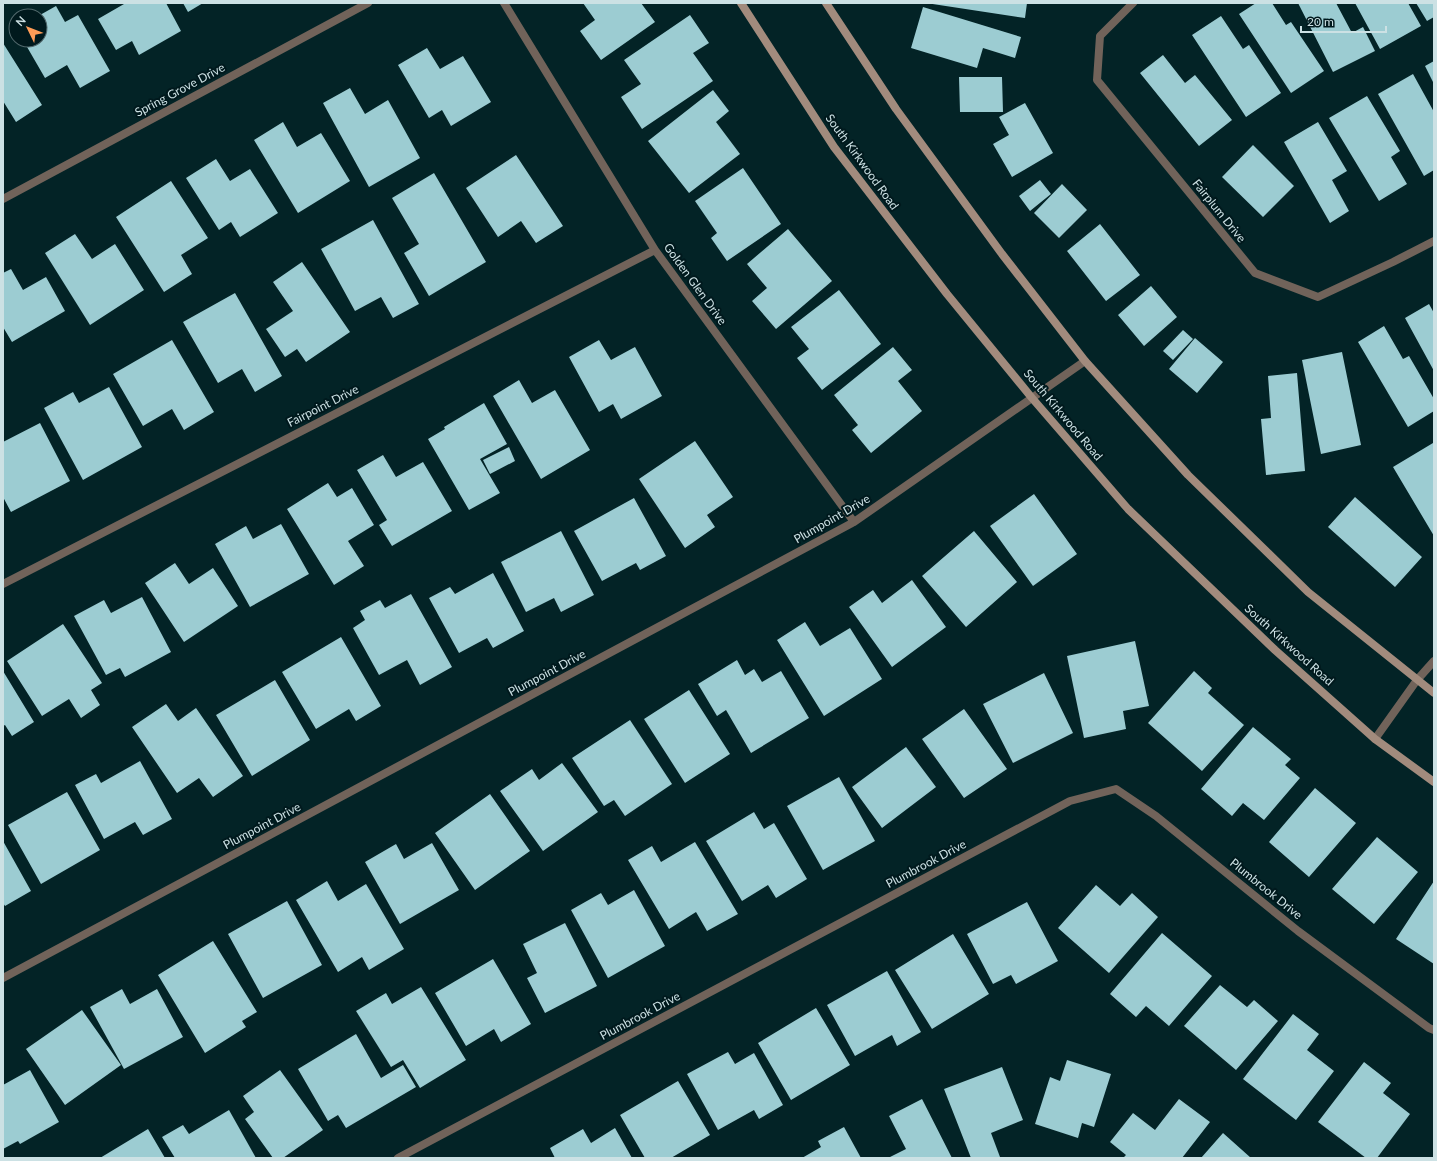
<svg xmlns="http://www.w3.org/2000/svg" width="1437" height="1161" font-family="Lato,sans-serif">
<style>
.building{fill:#9cccd2}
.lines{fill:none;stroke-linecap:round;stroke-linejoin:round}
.street{stroke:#71635a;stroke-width:8}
.secondary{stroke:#a28b7d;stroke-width:8}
.labels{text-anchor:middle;stroke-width:4;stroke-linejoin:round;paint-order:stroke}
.street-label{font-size:12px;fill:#cce1e4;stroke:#00191d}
</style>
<rect width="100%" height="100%" fill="#032326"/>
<path class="building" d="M124 3H166L181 31 139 55 132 41 116 50 98 19 124 4Z
M183 3H203L188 12Z
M583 3H641L655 22 601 60 580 31 595 20Z
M926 3H1027L1025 18Z
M1256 3H1272L1286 25 1291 22 1324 71 1291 93 1239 14Z
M1298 3H1336L1352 33 1363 27 1375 51 1333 72Z
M1355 3H1408L1421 26 1380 49Z
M1416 3H1434V17L1427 21Z
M56 6 65 22 78 15 110 71 80 88 67 65 45 78 23 40H40V15Z
M923 7 1021 37 1015 58 983 48 977 68 911 48Z
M690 15 709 43 693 53 713 81 642 129 621 97 641 84 624 60Z
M1221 16 1243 49 1249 45 1281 93 1246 117 1192 35Z
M3 43 42 105 16 122 3 101Z
M427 48 440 69 463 56 491 102 451 126 442 110 429 118 398 65Z
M1163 55 1185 83 1195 75 1232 120 1199 146 1140 73Z
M1434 61V84L1425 66Z
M1413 74 1434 112V170L1424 176 1378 94Z
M959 77H1002L1003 112H960Z
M350 88 365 114 388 100 420 158 369 187 323 103Z
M713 90 729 111 716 122 740 154 689 193 648 141Z
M1367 96 1400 151 1391 157 1407 184 1379 201 1329 118Z
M1025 103 1053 153 1012 177 993 144 1009 135 999 117Z
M283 122 297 147 321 133 350 181 298 213 254 140Z
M1318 122 1347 171 1332 180 1349 211 1330 223 1284 142Z
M1253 145 1294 186 1263 217 1222 177Z
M516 155 563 226 536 243 521 221 498 237 466 188Z
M216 159 230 181 250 169 278 213 240 237 231 222 219 230 186 178Z
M743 168 781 224 727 261 711 238 717 233 695 201Z
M434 173 486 262 429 296 404 253 419 244 392 198Z
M1040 180 1051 194 1030 211 1019 196Z
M171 181 208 238 181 255 192 274 164 292 116 217Z
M1062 184 1087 210 1059 238 1034 213Z
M373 220 419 304 393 318 381 297 355 311 321 249Z
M1100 224 1140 275 1106 301 1067 251Z
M788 229 832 281 776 329 752 301 767 288 747 264Z
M75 234 92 259 115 244 144 290 90 325 45 253Z
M302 262 350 332 306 362 297 349 285 357 266 329 293 311 273 282Z
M11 269 23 290 46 277 65 311 12 342 3 327V273Z
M1151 286 1177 317 1144 346 1118 315Z
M839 290 881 344 822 390 797 358 809 349 791 327Z
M235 293 282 376 255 392 242 369 218 383 183 322Z
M1429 304 1434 313V371L1405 318Z
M1384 326 1403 359 1409 356 1434 399V411L1408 427 1358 342Z
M1183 330 1193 339 1173 360 1163 351Z
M1195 338 1223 362 1197 393 1169 369Z
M172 340 214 412 184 430 172 409 143 426 113 374Z
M599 340 611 360 635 347 662 396 621 419 613 404 599 412 569 357Z
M893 347 912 370 898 381 922 411 871 453 852 430 858 425 834 395Z
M1342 352 1361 445 1321 454 1302 360Z
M1297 373 1305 471 1266 475 1261 419 1271 418 1268 376Z
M519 380 532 403 555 390 590 450 541 479 493 396Z
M109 387 142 447 83 480 44 408 73 392 79 403Z
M484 403 507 444 480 459 500 493 469 510 428 439 445 429 444 427Z
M40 423 70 481 11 512 3 497V442Z
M695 441 733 497 707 515 715 527 685 548 639 479Z
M1433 443 1434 445V536L1393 467Z
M509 447 515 461 490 474 483 460Z
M383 455 396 477 423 462 452 511 392 546 379 525 387 520 357 470Z
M328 483 337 497 352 488 374 525 348 541 364 566 334 585 287 509Z
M1034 494 1077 554 1033 586 990 526Z
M1355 497 1422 557 1395 587 1328 527Z
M634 498 666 556 640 570 636 563 602 581 574 531Z
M281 524 309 574 250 607 215 544 246 526 253 539Z
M561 531 594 595 561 612 554 598 526 612 501 562Z
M974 531 1017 582 966 627 922 576Z
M175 563 189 584 213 568 238 606 184 642 145 583Z
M493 573 524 631 493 648 487 638 459 653 429 598 450 587 455 594Z
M912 580 946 627 892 667 849 607 873 590 882 603Z
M411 594 452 667 420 685 407 660 379 675 353 628 365 620 360 611 380 600 385 608Z
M142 597 171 652 125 677 120 668 106 675 74 616 104 600 111 613Z
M805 622 820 646 850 628 882 679 824 716 777 640Z
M63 624 102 683 91 690 100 705 81 718 69 699 42 716 7 661Z
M341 637 381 706 356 721 349 709 316 729 282 672Z
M1135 641 1149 706 1123 711 1126 729 1084 738 1067 656Z
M737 660 745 675 754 669 762 682 781 671 809 718 751 753 726 710 717 716 698 684Z
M3 671 34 722 12 736 5 725 3 726Z
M1194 671 1212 688 1208 693 1244 725 1202 771 1148 723Z
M1044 673 1073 733 1013 763 983 704Z
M275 680 310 740 252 776 216 715Z
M689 690 730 754 685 783 644 719Z
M166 704 178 721 196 708 243 776 213 797 199 778 177 793 132 727Z
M964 709 1007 769 964 798 922 739Z
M630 720 672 784 625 816 614 800 604 806 572 758Z
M1253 727 1291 759 1285 765 1300 778 1264 820 1243 803 1232 816 1201 789Z
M906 747 936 787 882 828 852 787Z
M140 761 172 819 143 835 135 822 104 839 75 785 96 774 101 783Z
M562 763 598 812 543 851 500 791 532 769 539 780Z
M839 777 875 841 823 870 787 806Z
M1315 788 1356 823 1309 877 1269 842Z
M67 792 100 850 41 884 8 825Z
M490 794 530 851 475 890 435 833Z
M754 812 764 829 774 823 807 879 776 898 768 885 742 901 706 841Z
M1377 837 1418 872 1374 924 1332 889Z
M3 841 31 891 5 906 3 903Z
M695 842 738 914 707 931 696 912 669 929 628 860 652 846 661 862Z
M432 843 459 890 400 924 365 862 396 844 404 859Z
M327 881 338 901 366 884 404 949 369 970 362 957 338 972 296 900Z
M1434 881V964L1396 939Z
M1096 885 1120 906 1132 893 1158 917 1109 973 1058 928Z
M634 890 665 946 608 978 571 910 601 893 608 905Z
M287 901 322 965 263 998 228 934Z
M1027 902 1058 961 1016 984 1011 975 993 984 967 934Z
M565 923 597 986 545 1013 527 978 537 973 523 944Z
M1162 933 1212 976 1169 1026 1146 1006 1136 1017 1110 994Z
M953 934 989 994 932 1029 895 970Z
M213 941 257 1012 242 1021 246 1027 205 1053 158 975Z
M493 959 531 1024 501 1042 494 1029 466 1046 435 993Z
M887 971 921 1032 897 1046 892 1035 855 1056 827 1005Z
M1220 985 1247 1007 1254 1000 1278 1021 1236 1070 1184 1026Z
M421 987 466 1060 420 1088 403 1060 391 1067 356 1011 386 993 392 1004Z
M122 989 130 1004 157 989 183 1037 124 1069 90 1007Z
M816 1008 850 1065 791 1100 758 1043Z
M82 1010 121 1065 65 1105 26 1049Z
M1293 1014 1319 1034 1307 1050 1334 1071 1296 1120 1243 1079Z
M356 1034 381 1078 403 1065 416 1087 346 1128 338 1115 328 1121 298 1069Z
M728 1052 735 1064 754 1053 783 1105 759 1119 754 1110 718 1130 687 1074Z
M1067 1060 1111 1074 1094 1127 1082 1123 1078 1138 1035 1124 1050 1077 1060 1081Z
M1364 1062 1391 1083 1383 1093 1410 1114 1377 1158H1366L1318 1122Z
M1002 1067 1023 1120 991 1133 1000 1157 971 1158 944 1089Z
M30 1070 59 1122 20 1144 18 1141 3 1149V1085Z
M280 1070 323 1130 283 1158H273L245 1119 254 1112 243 1096Z
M678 1081 710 1135 671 1158H645L620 1115Z
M922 1099 952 1158H888L906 1149 889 1116Z
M1179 1099 1210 1122 1182 1158H1123L1126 1155 1110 1142 1133 1113 1155 1130Z
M229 1110 256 1158H175L162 1137 183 1125 189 1134Z
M844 1127 861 1158H802L821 1147 818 1141Z
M615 1128 632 1158H555L550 1148 583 1129 591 1143Z
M148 1129 165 1158H100Z
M1223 1133 1251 1158H1201Z"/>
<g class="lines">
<path class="street" d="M504 3 655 250 854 522
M1133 3 1100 36 1097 80 1255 273 1318 297 1393 262 1434 241
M3 199 368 3
M3 584 655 250
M1375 739 1417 680 1434 661
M3 978 854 522 1085 361
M398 1158 1070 801 1116 789 1156 816 1298 931 1429 1028 1434 1030"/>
<path class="secondary" d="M741 3 834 147 947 294 1032 398 1128 509 1275 650 1375 739 1434 782
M826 3 896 109 1002 254 1085 361 1188 475 1308 592 1434 693"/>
</g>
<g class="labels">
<g class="street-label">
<text transform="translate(180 90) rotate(-28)" y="4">Spring Grove Drive</text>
<text transform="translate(862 162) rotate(54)" y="4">South Kirkwood Road</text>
<text transform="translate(1219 211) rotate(51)" y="4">Fairplum Drive</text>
<text transform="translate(695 284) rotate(54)" y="4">Golden Glen Drive</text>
<text transform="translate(323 406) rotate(-27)" y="4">Fairpoint Drive</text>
<text transform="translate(1063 415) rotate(50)" y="4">South Kirkwood Road</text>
<text transform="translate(832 519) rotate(-30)" y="4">Plumpoint Drive</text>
<text transform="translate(1289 645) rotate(42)" y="4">South Kirkwood Road</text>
<text transform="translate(547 673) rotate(-28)" y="4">Plumpoint Drive</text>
<text transform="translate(262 826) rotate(-28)" y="4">Plumpoint Drive</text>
<text transform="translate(926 864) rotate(-28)" y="4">Plumbrook Drive</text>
<text transform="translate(1266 889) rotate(39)" y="4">Plumbrook Drive</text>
<text transform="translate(640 1016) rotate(-28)" y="4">Plumbrook Drive</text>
</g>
</g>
<rect width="1437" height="1161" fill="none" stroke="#cce1e4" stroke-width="8"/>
<g transform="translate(28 28) rotate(313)"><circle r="19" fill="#00191d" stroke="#52696d"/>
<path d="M0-3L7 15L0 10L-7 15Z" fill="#fe9c57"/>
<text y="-6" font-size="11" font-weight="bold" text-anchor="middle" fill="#cce1e4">N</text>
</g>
<path d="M1301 26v6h85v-6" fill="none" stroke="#cce1e4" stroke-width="2"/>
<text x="1307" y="26" font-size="12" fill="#cce1e4" stroke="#00191d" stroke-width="3" paint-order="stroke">20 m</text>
</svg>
